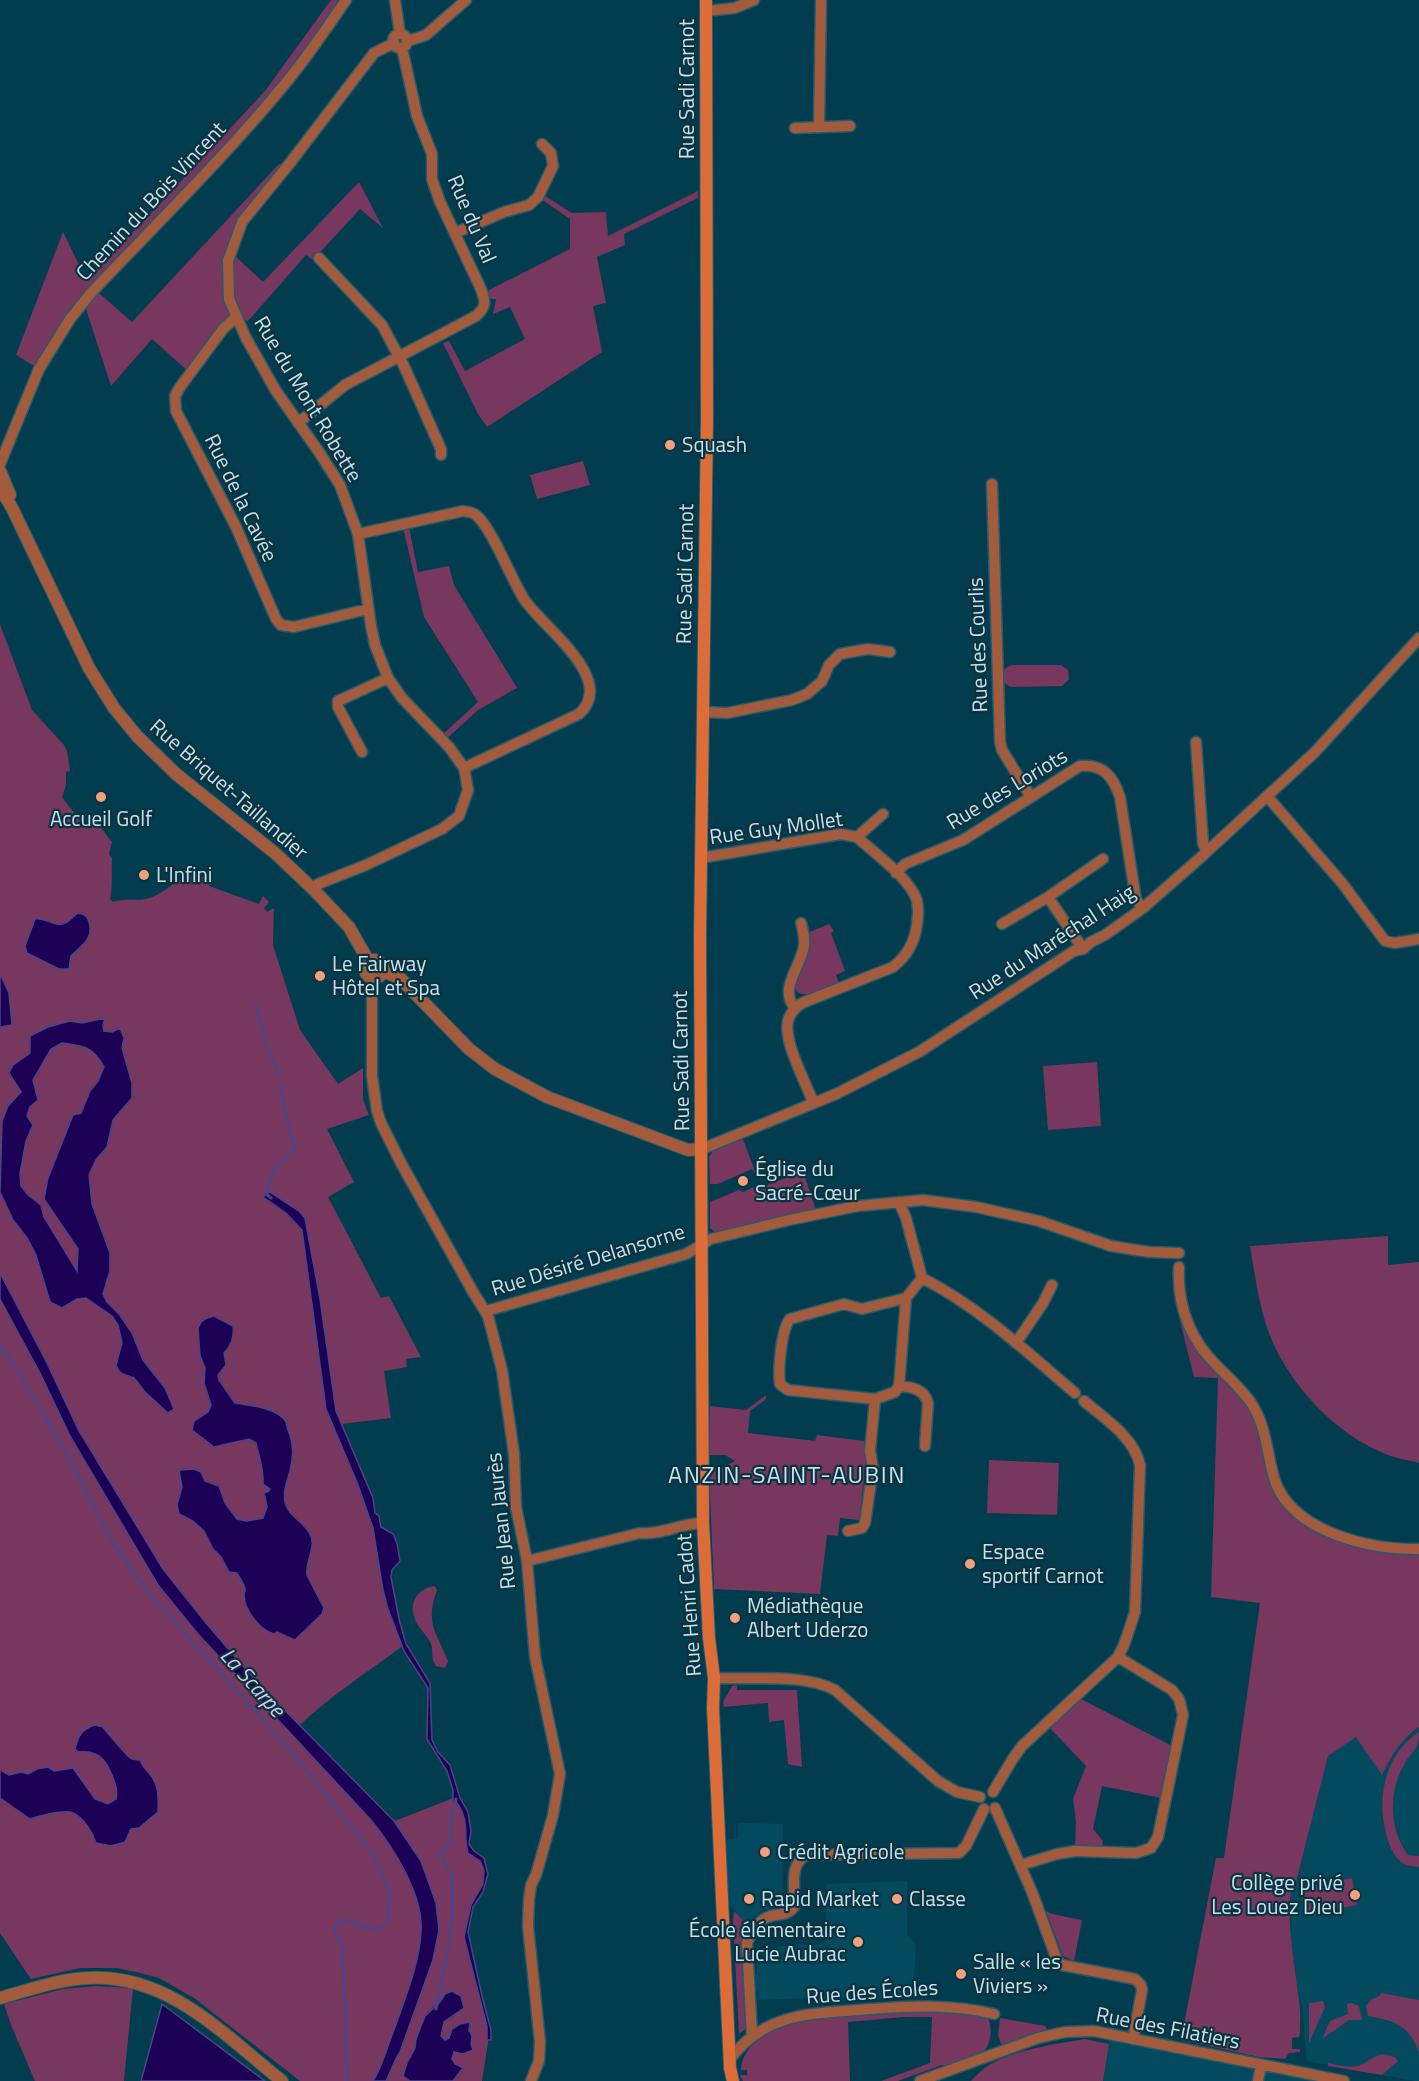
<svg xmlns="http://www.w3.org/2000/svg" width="1419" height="2081" font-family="'Titillium Web',sans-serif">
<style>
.built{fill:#044a5e}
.green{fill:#77375f}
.water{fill:#1c0056;stroke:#4e4484;stroke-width:1.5;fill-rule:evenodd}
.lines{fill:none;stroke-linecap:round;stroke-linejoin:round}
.stream{stroke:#4e4484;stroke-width:3}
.minor-casing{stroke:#255b6c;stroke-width:13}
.tertiary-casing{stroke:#255b6c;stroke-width:14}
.secondary-casing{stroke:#255b6c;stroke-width:14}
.minor{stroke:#a25c3d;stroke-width:10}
.tertiary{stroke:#a25c3d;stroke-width:12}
.secondary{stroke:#dc6d38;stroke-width:12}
.poi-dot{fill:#f2a17e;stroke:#0d323e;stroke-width:2}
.labels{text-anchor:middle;stroke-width:4.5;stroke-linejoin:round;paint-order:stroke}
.street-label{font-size:21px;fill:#c2e3f0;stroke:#0d323e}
.poi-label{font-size:21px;fill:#c2e3f0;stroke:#0d323e;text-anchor:start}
.water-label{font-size:22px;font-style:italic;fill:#cdcdea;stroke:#0d323e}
.quarter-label{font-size:24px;letter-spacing:1.5px;fill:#c2e3f0;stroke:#0d323e}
</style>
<rect width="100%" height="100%" fill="#023d4f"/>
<path class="built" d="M1419 1727V2081H1415L1307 2061 1302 2003 1300 2002 1291 1947 1290 1905 1292 1886 1296 1882 1328 1756 1356 1736 1382 1774 1394 1752 1404 1739Z
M738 1823 783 1824 782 1910H763L748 1925 727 1902 724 1840 738 1839Z
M907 1881V1934L916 1946 913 1990 909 1998 874 2000 866 1993H859L850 1994 851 2001H846L845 1997 758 2000V1991L755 1990 754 1975H757V1958H763V1953L768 1952V1947L825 1944 827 1884Z
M1110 2034 1344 2081H1103Z"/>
<path class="green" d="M331 0H346L309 54 92 292 100 294 132 322 279 164 290 163 259 202 231 252 263 282 359 182 383 228 360 209 313 260 306 255 248 321 236 317 190 373 152 339 111 386 86 309 82 305 39 369 16 355 63 232 86 279 142 223 265 91Z
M698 191V198L624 234 625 245 597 257 606 303 593 306 602 352 487 427 478 414 443 343 449 341 465 371 525 339 510 307 493 314 496 299H489V290L570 249V219L538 197 545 196 572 213 606 212 608 236Z
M583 461 590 485 537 499 530 475Z
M408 522 418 572 449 566 454 585 517 688 478 710 443 742V734L478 702 424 617 404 532 403 524Z
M0 624 32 710 64 745 67 751 70 771 66 772V785L62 797 84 826 97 823 112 842 109 854 112 858C111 872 113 885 110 899L113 902C124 898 135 901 146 899 163 895 176 880 192 872L213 881 209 886 259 904 263 896 269 902 264 908 267 912 274 908 273 945 300 1030 338 1084 363 1068V1099L369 1115 327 1129 354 1182 328 1197 381 1298 389 1296 421 1357 406 1359 407 1367 384 1371 391 1418 341 1424 387 1569 404 1645C368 1672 328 1697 296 1729L387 1824 456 1797 466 1813 469 1828V1845L472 1852 484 1864 485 1883 473 1905 466 1934 490 2030 482 2081H453L463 2068 455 2064 452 2059 454 2052 468 2053C471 2044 467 2034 471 2025L445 2040 441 2036 444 2022 453 2017 463 2005 461 1996 455 1992H448C443 1999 437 2003 431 2009 421 2018 418 2037 415 2049 412 2057 406 2066 403 2076L410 2081H300L194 1998 159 1978 136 1972 116 1968H80L31 1979 0 1933Z
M1012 665H1061L1068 670 1069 679 1062 686 1011 687C998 682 1000 668 1012 665Z
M829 924 834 931 831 933 845 971 836 975 839 983C826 988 810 999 797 992L794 984 807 933Z
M1097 1062 1101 1126 1048 1130 1043 1066Z
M743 1139 756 1174 752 1169 718 1184H710L709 1157 713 1151Z
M803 1171 816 1210 716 1233 710 1228V1202L739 1190 743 1192 754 1187 755 1190Z
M1388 1236V1265L1419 1262V1463C1409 1460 1398 1459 1388 1455 1336 1435 1291 1387 1270 1336 1259 1307 1255 1276 1250 1246Z
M1185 1317 1196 1341 1245 1394 1291 1508 1340 1536 1419 1549V1727C1401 1739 1391 1756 1382 1775L1356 1737 1328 1756 1296 1882C1281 1897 1297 1978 1299 2000 1301 2011 1300 2022 1300 2033L1299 2037 1292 2038V2049H1300V2052L1289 2053 1285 2059 1259 2057 1181 2040 1216 1858H1224L1260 1603 1211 1597 1218 1378 1194 1377 1180 1321Z
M766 1395V1399L750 1411 748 1433 815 1441 817 1435 864 1441 866 1463 859 1520 840 1518 838 1536 827 1535 820 1594 714 1589 709 1468H722L735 1461 725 1455H709L710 1406 746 1410Z
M989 1460 1059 1463 1057 1515 987 1513Z
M435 1586 437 1590C425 1624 436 1631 448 1661L445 1668 436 1666C430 1658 434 1652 431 1644 429 1637 421 1631 417 1624 407 1605 415 1589 435 1586Z
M737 1685V1690H797L802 1767 788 1764 784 1720 769 1722 768 1703 724 1707 723 1702 732 1686Z
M1078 1695 1083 1700 1176 1748 1166 1799 1102 1786 1093 1829 1103 1841 1102 1851H1075L1076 1821 1073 1799 1086 1766 1046 1724Z
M1419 1732C1419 1751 1412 1750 1404 1765 1388 1792 1389 1830 1408 1855L1419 1856V1867C1413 1866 1406 1866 1401 1862 1393 1855 1388 1843 1386 1833 1376 1797 1386 1753 1419 1732Z
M1352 1878 1357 1905 1305 1915 1300 1888Z
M734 1911 748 1925 742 1942 746 2023 745 2029 739 2034 733 1921Z
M1046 1911 1052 1914 1082 1920 1074 1961 1063 1956Z
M96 1986 133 1988 124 2081H35L11 2025 4 2004 63 1989Z
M1381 1993 1419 2000V2052C1408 2025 1396 2021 1368 2016L1366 2006 1372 1999 1380 1996Z
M1323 2001 1325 2007 1309 2043V2003Z
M1352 2003 1359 2006 1362 2020H1349L1322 2039 1330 2021 1348 2014 1347 2004Z
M931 2010 988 2018C993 2029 991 2044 983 2053L944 2067 942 2065 898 2081H881L930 2063 932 2017H903L848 2022 850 2081H743L740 2075H747V2070H741C744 2008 886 2013 931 2010Z
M1000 2018 1045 2026 1047 2030 1006 2045 1001 2044 998 2035Z
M1085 2039 1109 2044 1103 2081H971C974 2078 977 2074 981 2071 1004 2051 1055 2044 1085 2039Z
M1383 2054 1395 2057 1398 2061 1382 2075 1328 2066V2063C1341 2066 1355 2070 1366 2062 1373 2058 1375 2056 1383 2054Z"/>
<path class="water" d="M78 913C85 914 87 916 89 922 94 939 82 945 71 956L69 969H59L27 953 25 946 35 919C45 917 56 928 65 923 70 921 73 916 78 913Z
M0 974 9 993 12 1025 0 1027Z
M105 1018 103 1025 104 1031 112 1032 120 1028 124 1038 122 1048 132 1083V1098L113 1120 107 1147 96 1160 89 1175 92 1204 110 1253V1271L103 1294 107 1302 119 1314 132 1333 143 1360 165 1388 174 1409 168 1413 145 1392 134 1378 123 1374 119 1371 116 1365 122 1343 118 1325 112 1316 86 1298 77 1299 62 1308 50 1302 36 1255 27 1238 13 1220 0 1192 2 1121 8 1106 21 1092 9 1073 13 1065 30 1053V1036L48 1027 70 1021 82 1023ZM62 1043C83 1046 93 1046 104 1067L98 1081 90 1091 81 1113 73 1115 48 1178 44 1199 78 1249 77 1271 44 1217 41 1205 28 1195 21 1186 20 1174 26 1141 33 1125 27 1116 30 1107 38 1100 33 1080 51 1049Z
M270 1192 299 1211 305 1218 320 1299 336 1411 373 1498 375 1513 379 1516 381 1527 393 1534 397 1543 400 1561 392 1570 391 1577 399 1619 406 1644 430 1683 432 1740 438 1752 450 1765 460 1798 468 1812 471 1831 469 1844 474 1851 484 1858 488 1874 483 1892 473 1907 468 1932 482 1996 491 2030V2040H487V2026L464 1937 471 1905 483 1884 484 1870 480 1861 468 1853C463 1834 470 1821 457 1803L453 1802V1790L447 1771 427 1739 428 1688 404 1651 388 1609 383 1590 373 1528 358 1485 326 1409 302 1230 286 1213 263 1197Z
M0 1273 47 1363 79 1431 163 1569 206 1623 255 1680 394 1821 421 1861 436 1903 439 1930 433 1960 400 2052C394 2061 391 2071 386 2081H373C383 2065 387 2047 394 2030 405 1998 419 1966 421 1932 424 1895 393 1847 371 1820L198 1634 158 1585 70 1436 40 1373 0 1299Z
M214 1316 233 1326C234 1338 232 1344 224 1353L226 1365 218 1375 219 1380 235 1403C249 1405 279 1408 286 1422 287 1424 287 1428 288 1430 294 1444 294 1456 290 1471 287 1481 283 1491 285 1502 287 1515 305 1523 310 1534 317 1547 305 1561 307 1575L324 1608 322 1614 295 1640 277 1632 274 1634C260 1630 245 1611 244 1596 244 1588 247 1594 244 1586 243 1582 239 1577 237 1573L229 1572 221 1557 213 1549 204 1531 193 1521 179 1514 177 1505 182 1487 179 1471 181 1470 194 1469 201 1472 205 1481 219 1486 225 1503 237 1519 247 1521 263 1518 267 1507 264 1493 269 1491 270 1489 263 1484C264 1469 259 1457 256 1443L249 1439 214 1447 192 1430 194 1421 208 1412 211 1405 204 1383 205 1368 200 1356 198 1328 201 1322 207 1318Z
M95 1725 103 1727C105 1730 127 1756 130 1758 133 1760 136 1760 140 1760 143 1768 148 1771 152 1777 160 1788 158 1800 158 1812L139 1828 131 1829 125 1842 111 1846 96 1843C93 1833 84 1818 73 1813 64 1809 40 1816 30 1819L0 1798V1770L9 1775 21 1772 28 1774 37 1769 48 1767 54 1771 73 1768 95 1799 108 1804 116 1799C118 1790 115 1784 112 1775 105 1758 97 1750 78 1752L75 1749C78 1736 82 1729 95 1725Z
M452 1991 461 1996 464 2008 444 2022 441 2036 445 2040 449 2038 452 2029 460 2024 470 2022 469 2030 472 2036 471 2044 473 2050 463 2054 454 2052 452 2059 455 2064 463 2068 453 2081H410L403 2076 407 2063 415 2048 416 2039 425 2016 440 2002 445 1994Z
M162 2004 265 2081H141Z"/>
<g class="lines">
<path class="stream" d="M256 1003 265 1042 280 1075
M271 1198 266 1194 273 1171 295 1148 284 1108 281 1084
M0 1345 10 1358 73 1465 114 1545 149 1593 290 1750 373 1854 390 1893 388 1919 384 1925 373 1930 347 1919 333 1927 343 1949 347 2081
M436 2009 449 1945 453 1905 451 1875 440 1852 451 1843V1818L456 1799"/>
<g class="minor-casing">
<path id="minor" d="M395 0 400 34
M706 11 735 8 754 0
M393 41a7 7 0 1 1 14 0a7 7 0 1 1-14 0Z
M408 41 426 35 466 0
M819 127 821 0
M795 128 850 126
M455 233 504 212 529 205 538 197 553 166 551 153 542 144
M319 258 382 325 404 366 441 449V455
M236 317 223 329 180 387 175 396 176 411 236 527 276 619 281 625 294 627 368 609
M298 423 345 385 476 316C486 307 486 302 481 289L440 202 432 179V154L417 116 402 48
M0 464 39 369 70 319 91 293C156 224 224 158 284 85 307 58 326 29 346 0
M992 484 1000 742 1002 750 1031 797
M358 534 463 511C468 512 473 512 476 515 492 528 511 579 524 599 542 627 618 679 579 714L464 768
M703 712 727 713 792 700 807 694 822 681 829 665 840 654 868 649 890 652
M1196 742 1203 843 1206 851
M362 752 338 707V701L388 678
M1267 796 1342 883 1385 941 1395 943 1419 939
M701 858 841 834 857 837 883 814
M896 873 905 864 963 840 1080 766C1103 764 1113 776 1120 797L1136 900 1143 908
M314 890 318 884 366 865 442 829 459 816 468 790 464 768 449 747 402 698 388 678 375 645 371 626 358 534 340 485 319 452 276 391 246 338 229 299 228 261 242 222 290 163 374 53 394 43
M1048 897 1083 949
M1002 924 1048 897 1103 859
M372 979V1076L377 1111 381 1123 401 1163 473 1292 488 1316 502 1370 514 1454 516 1507 527 1561 535 1657 560 1774 553 1815 536 1875 531 1885 529 1899 528 1926 540 2042 539 2061 531 2081
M795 1008C778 989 801 967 804 946 805 938 803 930 801 923
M813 1102C806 1083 783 1041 788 1021 790 1013 796 1007 802 1003L893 967C907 956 915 942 917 924 918 916 919 909 917 901 911 879 874 853 857 837
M702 1149 836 1094 919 1052 1074 951 1083 949 1091 942 1105 935 1143 908 1200 858 1315 752 1419 638
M899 1202 906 1218 922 1278C979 1307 1027 1352 1075 1393
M1179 1267C1177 1305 1190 1339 1217 1366 1230 1379 1244 1391 1253 1406 1267 1429 1267 1456 1275 1481 1293 1532 1370 1550 1419 1549
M486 1311 686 1254 711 1239 789 1220 858 1206 923 1200 976 1207 1039 1221 1111 1246 1149 1252 1179 1253
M1016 1343 1043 1303 1052 1285
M899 1386C912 1387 924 1389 928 1403L925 1446
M875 1399 788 1390 780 1384C778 1370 781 1330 790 1319L844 1304 862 1309 906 1298
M848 1531 862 1528 865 1523 873 1468 870 1451 875 1399 895 1392 899 1386 906 1298 922 1278
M527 1561 640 1533C661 1535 682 1523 703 1523
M714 1678C750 1680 804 1673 835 1690L938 1781 957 1792 980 1797
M993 1792 1012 1760 1022 1746 1118 1657 1124 1645 1135 1612 1140 1465C1134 1437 1105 1419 1084 1401
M995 1808 1032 1892 1057 1960 1062 1965 1135 1979 1141 1985 1142 1990 1133 2039
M1021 1865 1057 1854 1075 1851 1136 1853 1151 1848 1158 1837 1183 1715 1179 1699 1172 1690 1118 1657
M752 2036 747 1943C750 1935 759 1920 768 1917 778 1913 786 1917 794 1907 796 1889 788 1865 806 1855L959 1853 966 1846 984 1809
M730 2059C767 2010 816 2014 871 2009 913 2006 952 2004 994 2014
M920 2081 1038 2038 1065 2032 1094 2031 1344 2081
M1258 2081 1261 2065"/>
</g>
<g class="tertiary-casing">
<path id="tertiary" d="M0 471 10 495
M0 488 12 508 89 668 114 708 137 736 176 774 275 853 314 890 349 927 369 962
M365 969a9 9 0 1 1 18 0a9 9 0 1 1-18 0Z
M383 973H388L401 979 469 1049 495 1069 547 1097 688 1150 702 1149
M0 1998C29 1990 59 1979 89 1978 169 1974 224 2035 282 2081"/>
</g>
<g class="secondary-casing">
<path id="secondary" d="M706 0 707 420 700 937 703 1523 709 1638 714 1678 713 1708 730 2068 733 2081"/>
</g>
<use href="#minor" class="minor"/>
<use href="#tertiary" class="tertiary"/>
<use href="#secondary" class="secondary"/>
</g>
<g class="poi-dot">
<circle cx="670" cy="445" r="6"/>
<circle cx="101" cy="797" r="6"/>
<circle cx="144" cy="875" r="6"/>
<circle cx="320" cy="976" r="6"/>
<circle cx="743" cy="1181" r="6"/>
<circle cx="970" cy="1564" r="6"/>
<circle cx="735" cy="1618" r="6"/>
<circle cx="765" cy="1852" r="6"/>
<circle cx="1355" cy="1895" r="6"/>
<circle cx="749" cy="1899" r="6"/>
<circle cx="897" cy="1899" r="6"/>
<circle cx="858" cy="1942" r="6"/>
<circle cx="961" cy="1974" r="6"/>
</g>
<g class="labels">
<g class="street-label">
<text transform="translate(687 89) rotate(-90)" y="7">Rue Sadi Carnot</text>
<text transform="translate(151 201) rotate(-47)" y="7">Chemin du Bois Vincent</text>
<text transform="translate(472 219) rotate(67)" y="7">Rue du Val</text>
<text transform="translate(308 399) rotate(59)" y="7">Rue du Mont Robette</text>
<text transform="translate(241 498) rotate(64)" y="7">Rue de la Cavée</text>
<text transform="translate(685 574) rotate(-89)" y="7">Rue Sadi Carnot</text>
<text transform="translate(978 645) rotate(-92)" y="7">Rue des Courlis</text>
<text transform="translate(229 789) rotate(41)" y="7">Rue Briquet-Taillandier</text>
<text transform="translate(1007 789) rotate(-31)" y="7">Rue des Loriots</text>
<text transform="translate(776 828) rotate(-8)" y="7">Rue Guy Mollet</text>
<text transform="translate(1052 942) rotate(-33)" y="7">Rue du Maréchal Haig</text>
<text transform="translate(681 1061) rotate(-91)" y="7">Rue Sadi Carnot</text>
<text transform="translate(588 1260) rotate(-17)" y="7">Rue Désiré Delansorne</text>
<text transform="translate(501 1521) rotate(-96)" y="7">Rue Jean Jaurès</text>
<text transform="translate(689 1605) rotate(-94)" y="7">Rue Henri Cadot</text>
<text transform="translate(872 1992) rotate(-4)" y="7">Rue des Écoles</text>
<text transform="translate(1168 2028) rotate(11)" y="7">Rue des Filatiers</text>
</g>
<g class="poi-label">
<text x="682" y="452">Squash</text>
<text x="101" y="826" text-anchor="middle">Accueil Golf</text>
<text x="156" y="882">L'Infini</text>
<text x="332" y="971">Le Fairway<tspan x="332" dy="24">Hôtel et Spa</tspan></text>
<text x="755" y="1176">Église du<tspan x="755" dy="24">Sacré-Cœur</tspan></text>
<text x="982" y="1559">Espace<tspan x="982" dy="24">sportif Carnot</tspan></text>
<text x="747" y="1613">Médiathèque<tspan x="747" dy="24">Albert Uderzo</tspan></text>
<text x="777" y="1859">Crédit Agricole</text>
<text x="1343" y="1890" text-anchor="end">Collège privé<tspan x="1343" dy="24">Les Louez Dieu</tspan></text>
<text x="761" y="1906">Rapid Market</text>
<text x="909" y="1906">Classe</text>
<text x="846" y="1937" text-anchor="end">École élémentaire<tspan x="846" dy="24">Lucie Aubrac</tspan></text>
<text x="973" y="1969">Salle « les<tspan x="973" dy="24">Viviers »</tspan></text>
</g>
<g class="water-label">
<text transform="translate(253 1682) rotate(48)" y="8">La Scarpe</text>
</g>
<g class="quarter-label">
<text x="787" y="1483">ANZIN-SAINT-AUBIN</text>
</g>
</g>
</svg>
